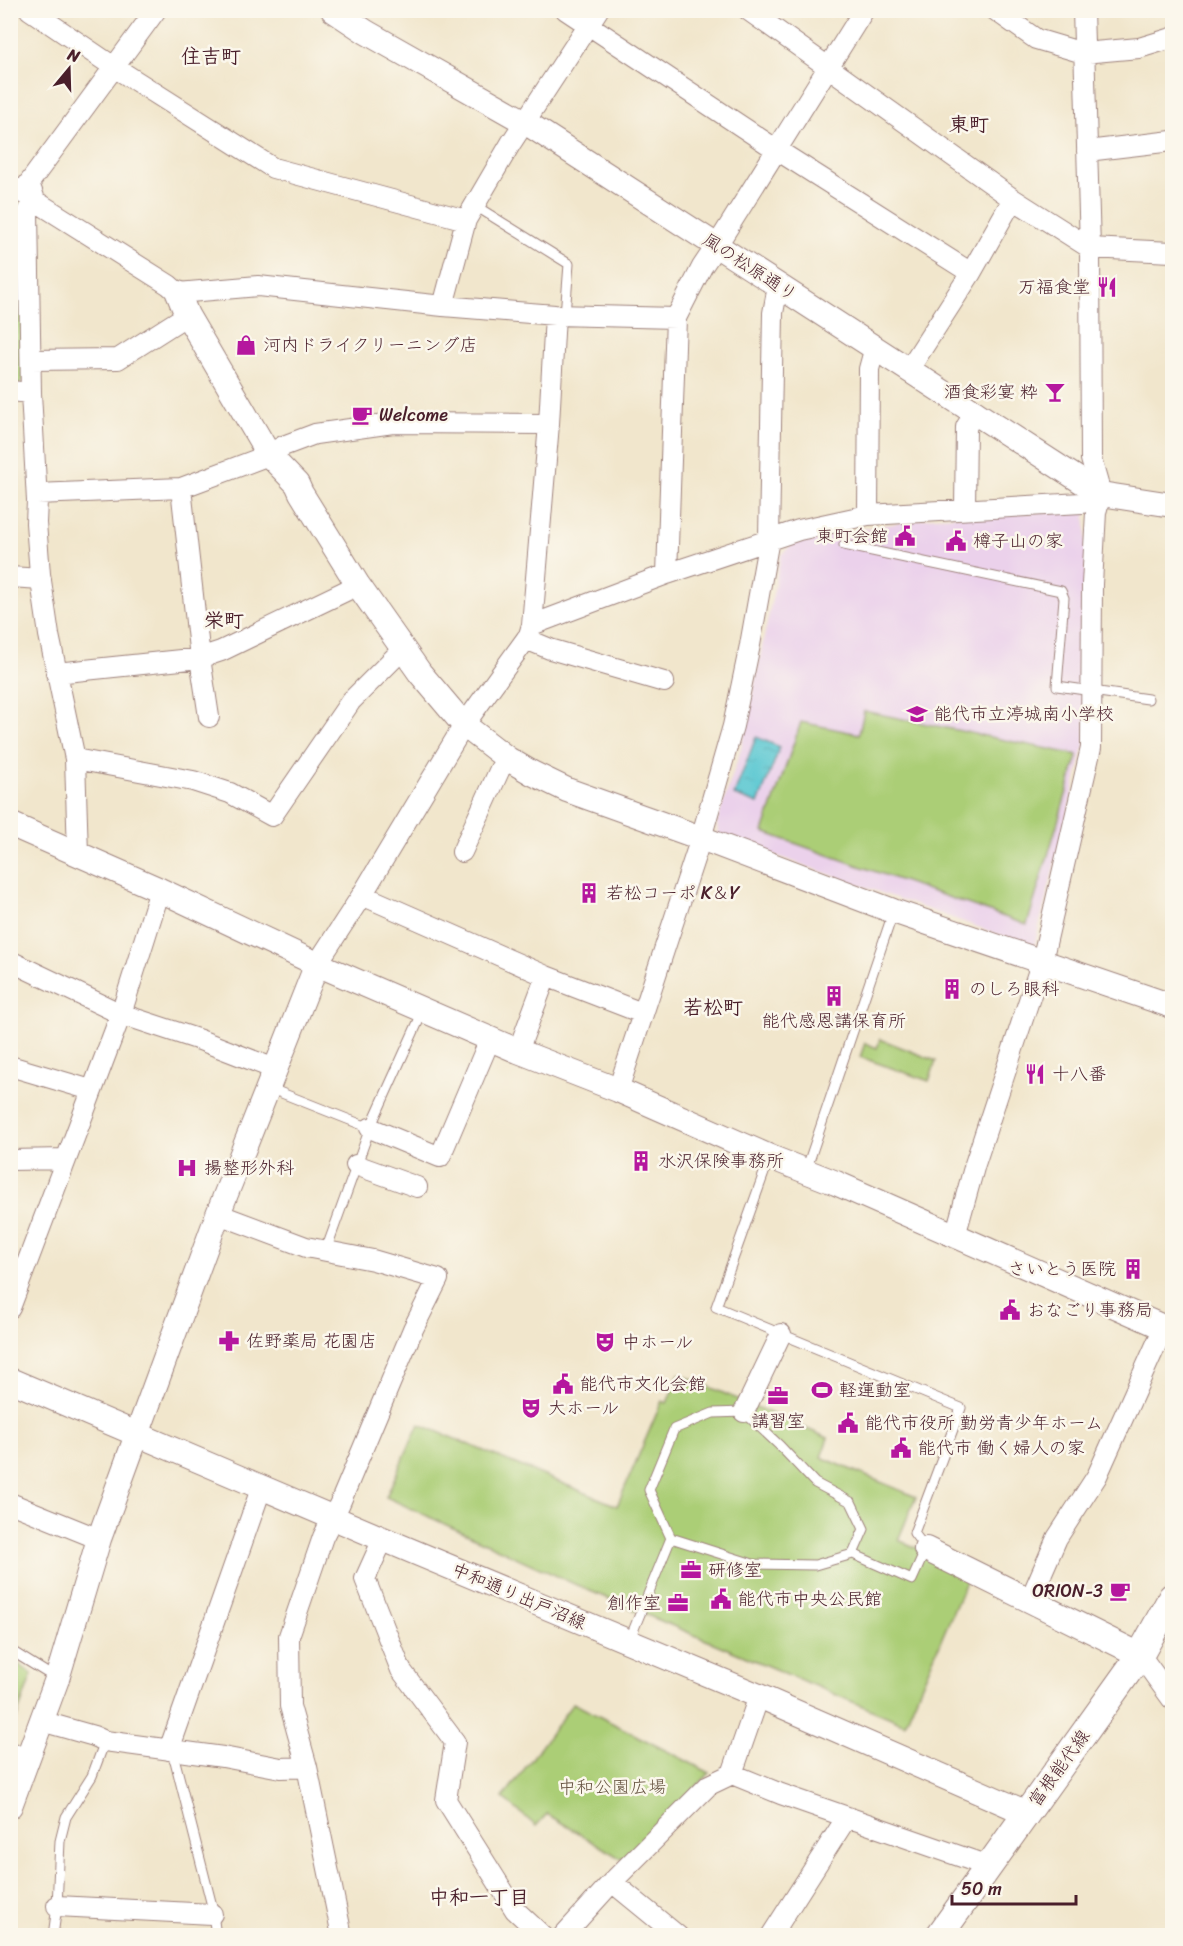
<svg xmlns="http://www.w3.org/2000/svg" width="1183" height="1946" font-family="Sriracha,'Klee One',sans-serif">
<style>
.built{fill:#ebd1eb}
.green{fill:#abce76;stroke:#7a7650;stroke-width:1.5}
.water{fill:url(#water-ripples);stroke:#52747e;stroke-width:1.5}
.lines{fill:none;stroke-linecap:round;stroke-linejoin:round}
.service-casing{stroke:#9e827c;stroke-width:11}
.minor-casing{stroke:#9e827c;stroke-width:22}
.tertiary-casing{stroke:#9e827c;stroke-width:26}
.secondary-casing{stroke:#9e827c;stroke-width:29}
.service{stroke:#fff;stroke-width:9}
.minor{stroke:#fff;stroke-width:20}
.tertiary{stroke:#fff;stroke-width:24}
.secondary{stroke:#fff;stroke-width:27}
.labels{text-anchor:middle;stroke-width:5;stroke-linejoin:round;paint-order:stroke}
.street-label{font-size:18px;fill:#4a1f2b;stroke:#fbf7ec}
.poi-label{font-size:18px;fill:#4a1f2b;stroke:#fbf7ec;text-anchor:start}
.park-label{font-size:18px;fill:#675442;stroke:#fbf7ec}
.neighbourhood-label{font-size:20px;font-weight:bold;fill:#4a1f2b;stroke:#fbf7ec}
</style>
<defs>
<pattern id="water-ripples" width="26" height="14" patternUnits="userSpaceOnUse" patternTransform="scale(1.5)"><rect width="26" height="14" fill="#5bc8d2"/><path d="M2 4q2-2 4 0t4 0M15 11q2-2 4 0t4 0" fill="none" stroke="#51abb4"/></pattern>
</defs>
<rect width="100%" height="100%" fill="#fbf7ec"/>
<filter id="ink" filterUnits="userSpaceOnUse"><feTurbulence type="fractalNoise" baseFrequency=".0167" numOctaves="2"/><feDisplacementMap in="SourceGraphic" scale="12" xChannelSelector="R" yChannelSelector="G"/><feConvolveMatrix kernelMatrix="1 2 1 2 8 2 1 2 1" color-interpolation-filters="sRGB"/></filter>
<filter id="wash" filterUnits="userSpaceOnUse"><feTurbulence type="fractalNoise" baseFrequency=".008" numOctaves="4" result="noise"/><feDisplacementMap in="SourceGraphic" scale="24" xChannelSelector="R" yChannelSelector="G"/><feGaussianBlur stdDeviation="1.35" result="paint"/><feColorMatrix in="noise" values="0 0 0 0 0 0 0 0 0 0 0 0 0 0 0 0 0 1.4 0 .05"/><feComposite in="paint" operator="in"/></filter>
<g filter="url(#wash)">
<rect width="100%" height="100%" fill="#f1e6cc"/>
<path class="built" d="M1086 510 1085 743 1034 947 718 835 717 822 741 749 781 555 792 544 834 534 934 517Z"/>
<path class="green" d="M10 195 18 200 22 212 25 376 19 385 10 384Z
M864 711 1078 755 1027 925 763 832 801 722 859 734Z
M880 1039 936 1061 929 1081 860 1057 865 1043 877 1048Z
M679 1374 828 1438 821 1457 916 1497 898 1540 971 1570 905 1724 583 1588 386 1497 419 1424 617 1506 662 1401 667 1403Z
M11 1659 32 1674 11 1733Z
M573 1703 710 1773 623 1860 547 1814 536 1826 503 1798Z"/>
<path class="water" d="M756 737 780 747 758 804 734 795Z"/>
</g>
<g filter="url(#ink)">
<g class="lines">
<g class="service-casing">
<path id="service" d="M474 205 569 264 565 315
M844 545 1061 591 1064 598 1057 686 1148 699
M269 1088 370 1128
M769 1159 716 1307 961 1408 914 1533 926 1549 912 1580 853 1554
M806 1170 893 913
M326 1250 370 1128 423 1011
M629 1641 671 1538 649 1490 674 1429 713 1413 744 1412 780 1446 815 1483 851 1502 864 1529 853 1554 815 1565 753 1564 671 1538
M10 1650 57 1679
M170 1752 175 1761 212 1906 216 1936
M53 1936 57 1906 60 1841 66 1817 92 1776 105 1741"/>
</g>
<g class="minor-casing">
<path id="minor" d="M30 10 114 67 273 168 466 220
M566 10 777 150 971 273
M748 10 1013 199 1090 248 1172 252
M995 10 1036 39 1083 53 1139 48 1172 38
M1087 151 1172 141
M10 185 169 285 178 293 258 286 443 306 555 315 676 318
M443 306 466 220 511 143 598 10
M31 360 118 359 187 315
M909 369 971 273 1013 199
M10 391 31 393
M181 488 200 658 209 717
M37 494 181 488 269 455 283 446 315 434 393 423 549 424
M965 508 966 427 976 411
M868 515 869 369 875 347
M667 574 676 318 702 267 724 234 864 10
M10 577 41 579
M532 625 667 574 799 530 868 515 1082 503 1101 494
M526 639 550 649 664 682
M56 673 200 658 221 651 358 585
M75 759 193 781 230 793 272 816 351 701 403 649
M462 852 500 769 508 759
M78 854 75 759 49 635 40 574 36 523 37 501 31 393 28 212 35 200 29 183 156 10
M362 895 546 976 642 1013
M10 961 121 1014 200 1040 275 1069
M317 964 362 895 464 725 529 635 532 625 549 424 555 315
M518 1051 546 976
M10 1066 91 1090
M618 1090 701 838 733 726 750 645 769 539 773 313 778 286
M370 1128 440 1157 490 1039
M10 1160 66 1159
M356 1165 417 1187
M218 1214 306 1247 373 1260 438 1279 413 1329 340 1503 323 1537 289 1636 290 1706 307 1767 342 1936
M955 1236 975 1164 1042 961 1091 748 1092 584 1096 512 1101 494 1091 459 1090 248 1083 10
M10 1308 121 1014 160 890
M744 1412 781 1334
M10 1503 99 1539
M383 1539 365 1579 401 1670 455 1742 446 1800 515 1910 543 1936
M1030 1600 1057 1538 1097 1476 1164 1327
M1140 1655 1172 1699
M41 1721 94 1736 105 1741 223 1757 281 1768 307 1767
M169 1750 262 1486
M10 1751 26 1763
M732 1774 759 1696
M612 1882 678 1936
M57 1906 212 1914
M563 1936 612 1882 709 1785 732 1774 781 1794 988 1866
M771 1936 847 1817"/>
</g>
<g class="tertiary-casing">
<path id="tertiary" d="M333 10 366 32 525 122 1101 494 1172 505
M178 293 187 315 269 455 297 484 301 493 358 585 420 673 464 725 508 759 532 773 567 790 701 838 893 911 1172 1006
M10 824 160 890 317 964 518 1051 618 1090 770 1157 836 1183 1172 1331
M10 1380 383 1539 759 1696 1027 1813
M926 1549 1140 1655
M10 1806 57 1679 99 1539 134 1443 218 1214 317 964"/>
</g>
<g class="secondary-casing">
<path id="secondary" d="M939 1936 1140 1655 1172 1597"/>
</g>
<use href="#service" class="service"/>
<use href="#minor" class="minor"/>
<use href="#tertiary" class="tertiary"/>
<use href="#secondary" class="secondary"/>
</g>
</g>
<defs>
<g id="restaurant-bare" transform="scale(1.62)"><path d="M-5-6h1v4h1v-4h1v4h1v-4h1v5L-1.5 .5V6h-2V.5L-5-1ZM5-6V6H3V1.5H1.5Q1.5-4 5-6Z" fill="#b5179e" stroke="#fbf7ec" stroke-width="2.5" paint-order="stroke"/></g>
<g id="shop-bare" transform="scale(1.62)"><path d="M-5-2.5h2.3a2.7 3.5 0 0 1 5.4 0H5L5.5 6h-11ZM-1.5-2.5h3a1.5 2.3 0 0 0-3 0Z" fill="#b5179e" stroke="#fbf7ec" stroke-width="2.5" paint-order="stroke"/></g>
<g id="bar-bare" transform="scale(1.62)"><path d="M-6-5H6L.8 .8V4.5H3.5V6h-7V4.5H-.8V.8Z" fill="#b5179e" stroke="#fbf7ec" stroke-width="2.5" paint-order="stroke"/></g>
<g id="cafe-bare" transform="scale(1.62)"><path d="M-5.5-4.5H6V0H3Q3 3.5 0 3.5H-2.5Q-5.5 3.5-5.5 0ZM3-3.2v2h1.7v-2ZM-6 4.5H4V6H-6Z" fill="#b5179e" stroke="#fbf7ec" stroke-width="2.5" paint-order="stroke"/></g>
<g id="civic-bare" transform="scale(1.62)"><path d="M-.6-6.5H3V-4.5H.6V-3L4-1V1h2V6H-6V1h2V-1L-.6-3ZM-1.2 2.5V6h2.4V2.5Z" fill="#b5179e" stroke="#fbf7ec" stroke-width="2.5" paint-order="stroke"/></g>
<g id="school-bare" transform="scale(1.62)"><path d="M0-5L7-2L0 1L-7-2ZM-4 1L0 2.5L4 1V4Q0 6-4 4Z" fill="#b5179e" stroke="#fbf7ec" stroke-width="2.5" paint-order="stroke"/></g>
<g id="building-bare" transform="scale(1.62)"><path d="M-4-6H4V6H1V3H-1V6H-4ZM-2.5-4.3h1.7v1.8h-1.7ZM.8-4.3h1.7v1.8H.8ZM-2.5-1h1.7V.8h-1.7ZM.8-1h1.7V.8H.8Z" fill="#b5179e" stroke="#fbf7ec" stroke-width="2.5" paint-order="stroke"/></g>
<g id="hospital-bare" transform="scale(1.62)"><path d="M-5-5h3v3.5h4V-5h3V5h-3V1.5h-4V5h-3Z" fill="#b5179e" stroke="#fbf7ec" stroke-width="2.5" paint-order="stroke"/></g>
<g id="pharmacy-bare" transform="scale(1.62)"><path d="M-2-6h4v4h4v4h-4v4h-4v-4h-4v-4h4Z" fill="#b5179e" stroke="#fbf7ec" stroke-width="2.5" paint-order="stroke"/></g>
<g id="theatre-bare" transform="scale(1.62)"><path d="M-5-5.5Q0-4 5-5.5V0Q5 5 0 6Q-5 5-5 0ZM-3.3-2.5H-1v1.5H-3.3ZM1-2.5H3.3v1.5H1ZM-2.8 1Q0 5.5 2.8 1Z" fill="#b5179e" stroke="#fbf7ec" stroke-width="2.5" paint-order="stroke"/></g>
<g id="stadium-bare" transform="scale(1.62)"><path d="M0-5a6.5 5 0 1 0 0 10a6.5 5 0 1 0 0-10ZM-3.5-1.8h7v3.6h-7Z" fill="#b5179e" stroke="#fbf7ec" stroke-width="2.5" paint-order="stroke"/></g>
<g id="office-bare" transform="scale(1.62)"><path d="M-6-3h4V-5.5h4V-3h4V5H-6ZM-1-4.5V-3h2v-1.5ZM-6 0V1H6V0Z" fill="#b5179e" stroke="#fbf7ec" stroke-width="2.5" paint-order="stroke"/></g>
</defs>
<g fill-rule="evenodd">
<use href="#restaurant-bare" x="1107" y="287"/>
<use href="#shop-bare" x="246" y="345"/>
<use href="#bar-bare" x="1055" y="392"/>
<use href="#cafe-bare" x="362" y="415"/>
<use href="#civic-bare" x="905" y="536"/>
<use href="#civic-bare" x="956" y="541"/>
<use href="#school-bare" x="917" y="714"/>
<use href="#building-bare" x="589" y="893"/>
<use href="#building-bare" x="952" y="989"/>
<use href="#building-bare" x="834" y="996"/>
<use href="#restaurant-bare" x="1035" y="1074"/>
<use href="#building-bare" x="641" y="1161"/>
<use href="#hospital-bare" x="187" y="1168"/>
<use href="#building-bare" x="1133" y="1269"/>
<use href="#civic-bare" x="1010" y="1310"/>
<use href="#pharmacy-bare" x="229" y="1341"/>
<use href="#theatre-bare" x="605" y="1342"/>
<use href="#civic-bare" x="563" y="1384"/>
<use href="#stadium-bare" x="822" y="1390"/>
<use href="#office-bare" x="778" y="1396"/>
<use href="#theatre-bare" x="531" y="1408"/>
<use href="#civic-bare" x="848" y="1423"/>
<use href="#civic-bare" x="901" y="1448"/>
<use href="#office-bare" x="691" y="1570"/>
<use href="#cafe-bare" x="1120" y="1591"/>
<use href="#civic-bare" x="721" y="1599"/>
<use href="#office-bare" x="678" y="1603"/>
</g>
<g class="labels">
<g class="street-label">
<text transform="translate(750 267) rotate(33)" y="6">風の松原通り</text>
<text transform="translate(519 1596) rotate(23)" y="6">中和通り出戸沼線</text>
<text transform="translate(1059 1768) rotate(-54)" y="6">富根能代線</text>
</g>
<g class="poi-label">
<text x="1090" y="293" text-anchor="end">万福食堂</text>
<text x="263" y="351">河内ドライクリーニング店</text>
<text x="1038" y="398" text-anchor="end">酒食彩宴 粋</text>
<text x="379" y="421">Welcome</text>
<text x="888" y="542" text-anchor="end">東町会館</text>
<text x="973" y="547">樽子山の家</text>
<text x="934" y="720">能代市立渟城南小学校</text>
<text x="606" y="899">若松コーポ K＆Y</text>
<text x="969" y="995">のしろ眼科</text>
<text x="834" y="1027" text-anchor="middle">能代感恩講保育所</text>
<text x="1052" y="1080">十八番</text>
<text x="658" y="1167">水沢保険事務所</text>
<text x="204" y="1174">揚整形外科</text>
<text x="1116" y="1275" text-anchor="end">さいとう医院</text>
<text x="1027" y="1316">おなごり事務局</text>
<text x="246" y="1347">佐野薬局 花園店</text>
<text x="622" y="1348">中ホール</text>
<text x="580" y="1390">能代市文化会館</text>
<text x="839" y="1396">軽運動室</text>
<text x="548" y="1414">大ホール</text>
<text x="778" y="1427" text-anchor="middle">講習室</text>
<text x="865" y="1429">能代市役所 勤労青少年ホーム</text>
<text x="918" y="1454">能代市 働く婦人の家</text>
<text x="708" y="1576">研修室</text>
<text x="1103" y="1597" text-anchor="end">ORION-3</text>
<text x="738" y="1605">能代市中央公民館</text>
<text x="661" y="1609" text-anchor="end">創作室</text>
</g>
<g class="park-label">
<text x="612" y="1793">中和公園広場</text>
</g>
<g class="neighbourhood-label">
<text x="211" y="63">住吉町</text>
<text x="969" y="131">東町</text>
<text x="224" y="627">栄町</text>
<text x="713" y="1014">若松町</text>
<text x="479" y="1904">中和一丁目</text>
</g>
</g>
<rect width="1183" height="1946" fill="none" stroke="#fbf7ec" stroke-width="36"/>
<g transform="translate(69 69) rotate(19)" stroke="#fbf7ec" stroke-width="4.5" paint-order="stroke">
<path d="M0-4.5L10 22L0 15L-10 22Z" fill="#4a1f2b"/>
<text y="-9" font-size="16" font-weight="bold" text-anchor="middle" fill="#4a1f2b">N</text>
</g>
<path d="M952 1895v9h124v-9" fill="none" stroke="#4a1f2b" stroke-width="3"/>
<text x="961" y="1895" font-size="18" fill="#4a1f2b" stroke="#fbf7ec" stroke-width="4.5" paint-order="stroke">50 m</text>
</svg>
